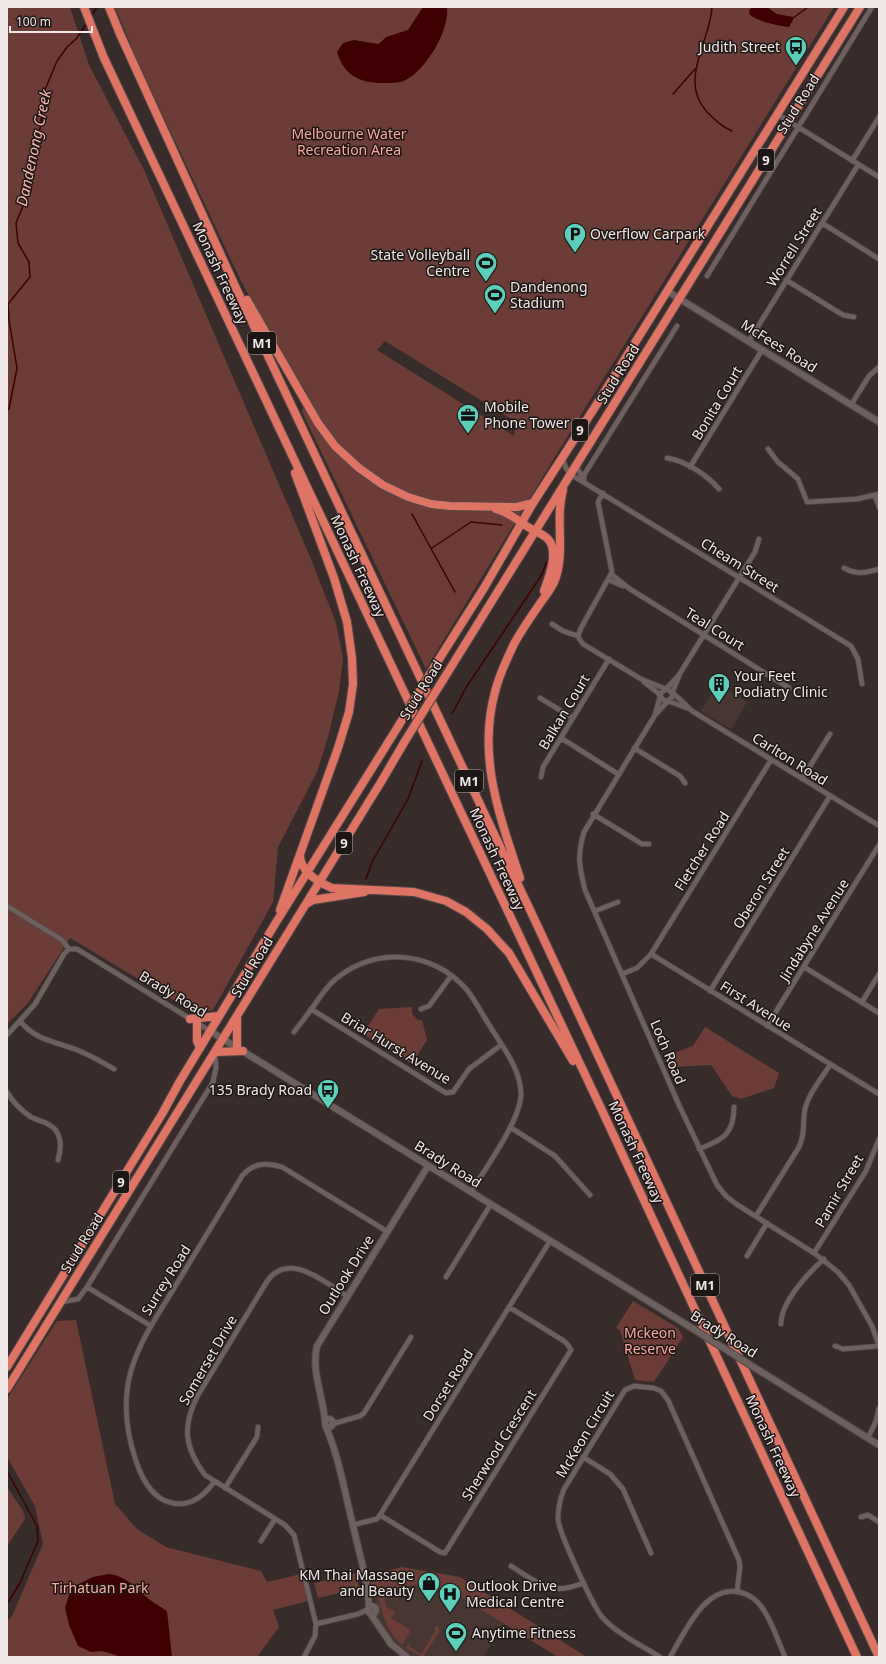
<svg xmlns="http://www.w3.org/2000/svg" width="886" height="1664" font-family="'Noto Sans',sans-serif">
<style>
.built{fill:#473632}
.green{fill:#6c3d36;fill-rule:evenodd}
.water{fill:#3e0000}
.lines{fill:none;stroke-linecap:round;stroke-linejoin:round}
.stream{stroke:#3e0000;stroke-width:1.5}
.street-casing{stroke:#514846;stroke-width:6}
.secondary-casing{stroke:#514846;stroke-width:8}
.highway-casing{stroke:#514846;stroke-width:10}
.street{stroke:#6e605e;stroke-width:4.5}
.secondary{stroke:#6e605e;stroke-width:6}
.highway{stroke:#df7364;stroke-width:8}
.secondary-bridge-casing{stroke:#514846;stroke-width:8;stroke-linecap:butt}
.highway-bridge-casing{stroke:#514846;stroke-width:10;stroke-linecap:butt}
.secondary-bridge{stroke:#6e605e;stroke-width:6}
.highway-bridge{stroke:#df7364;stroke-width:8}
.labels{text-anchor:middle;stroke-width:3;stroke-linejoin:round;paint-order:stroke}
.shield{fill:#1c1615;stroke:#b1aaa8;stroke-width:1}
.shield-label{font-size:13px;font-weight:bold;fill:#f1e9e7}
.poi-label{font-size:14px;fill:#f1e9e7;stroke:#1c1615;text-anchor:start}
.street-label{font-size:14px;fill:#f1e9e7;stroke:#1c1615}
.park-label{font-size:14px;fill:#fea99b;stroke:#1c1615}
.water-label{font-size:15px;font-style:italic;fill:#fab9ae;stroke:#1c1615}
</style>
<rect width="100%" height="100%" fill="#382c2a"/>
<path class="built" d="M718 683 747 702 731 729 701 711Z
M414 1585 452 1592 504 1624 483 1657H414L396 1645 383 1628 378 1617V1609L373 1594Z"/>
<path class="green" d="M7 7H70L89 65 144 170 311 559 336 623 343 658 339 691 328 737 317 772 278 847 273 902 213 1010 195 1013 70 938 28 1003 7 1024Z
M115 7H834L553 460 426 669 302 412 307 393 279 350 241 281 140 67ZM385 341 516 422 514 436 377 350Z
M412 1007V1014L418 1020H422L427 1040 412 1064 363 1034 379 1009Z
M705 1027 779 1073 774 1088 741 1099 732 1096 711 1065 671 1067 666 1056 693 1046Z
M633 1301 678 1328 683 1337 654 1382 635 1380 620 1330 616 1328Z
M76 1320 115 1504 137 1529 166 1547 261 1571 267 1582 301 1574 308 1601 273 1610 279 1627 257 1657H7V1621L12 1616 43 1544 35 1506 7 1457V1399L57 1321Z
M7 1487 23 1511 25 1519 7 1546Z
M402 1567 460 1577 587 1657H558L452 1592 414 1585 386 1591 387 1595 384 1596 386 1606 395 1612 391 1618 411 1630 402 1645C386 1631 382 1613 377 1593L373 1594 369 1575Z
M356 1573 359 1588 318 1598 314 1583Z
M436 1625 439 1628V1632L423 1657H421L406 1648 410 1642 409 1646 421 1654 436 1630 434 1629Z"/>
<path class="water" d="M423 7H447C450 30 426 71 404 81 398 83 390 83 383 83 359 83 344 75 337 52L343 43 354 40 378 44 381 42 386 37 408 30Z
M753 7H767L777 14 793 17V20L789 27C780 26 753 21 749 13L750 9Z
M109 1574C127 1576 136 1589 149 1599 154 1603 161 1607 167 1611L172 1657H122L102 1651 91 1652 78 1646 69 1625 65 1608 71 1588 93 1577Z"/>
<g class="lines">
<path class="stream" d="M712 7C710 43 678 80 707 112 715 120 721 126 732 131
M91 16 97 7
M793 18 808 7
M673 94 695 69
M7 410 9 409 17 368 9 320 8 304 30 277 29 262 18 243 16 223 25 201 33 157 41 124 42 97 57 61 67 47 76 39 87 23
M412 514 455 592
M432 548 471 522 502 525
M452 714 467 686 541 576 547 561
M366 879 372 862 408 799 422 761
M7 1471 37 1526 38 1541 20 1583 7 1604"/>
<g class="street-casing">
<path id="street" d="M777 114 879 177
M852 161 879 117
M822 223 879 259
M707 276 872 7
M786 280 843 315 854 317
M749 341 858 165
M851 405 869 376 879 367
M768 449 778 462 798 479 807 502 857 499 879 494
M562 457 566 468 570 474 851 646 858 659 862 684
M667 458C686 461 707 475 719 489
M576 465 584 481
M690 467 762 350
M584 482V475L677 326
M875 496 879 507
M844 568C857 575 865 573 879 569
M611 574 630 589 789 688
M609 580 623 586
M552 624 563 631 578 636 580 640 583 644 641 679 666 689 679 675 755 552 759 539
M578 636 581 628 612 572 598 502 603 493
M644 682 658 693 663 700 668 701 672 697 673 691 679 676
M540 698 573 718
M657 713 668 701 687 708
M561 738 618 774
M634 748 680 776 685 783
M541 777 543 767 609 659
M802 779 830 734
M593 814 642 844H649
M878 825 692 711C687 706 671 690 666 689L661 693 655 715 584 832C577 856 579 866 585 890L679 1105 717 1185 726 1196 736 1204 814 1253 838 1272 849 1285 872 1326 879 1346
M7 906 62 940 69 949
M595 911 618 902
M69 949H77L210 1031
M651 954 771 760
M804 967 879 1013
M622 974 637 968 651 954 879 1094
M710 991 830 796
M862 1002 879 974
M311 1009 446 1093 453 1092 469 1069 501 1045
M421 1009 429 1006 451 976
M20 1021C35 1040 56 1042 77 1050 90 1055 102 1062 114 1069
M767 1026 879 845
M294 1032C300 1024 306 1017 312 1008 320 998 326 986 337 978 376 946 434 951 467 990 475 1000 481 1012 488 1023 501 1045 520 1067 521 1093 522 1118 485 1169 471 1192
M7 1035 35 1004 64 954 69 949
M7 1092C13 1102 20 1110 31 1117 36 1120 43 1121 48 1124 62 1131 62 1147 58 1160
M510 1127 555 1156 590 1195
M699 1149C723 1140 734 1134 734 1107
M756 1216 799 1147C806 1132 802 1124 805 1109 809 1093 821 1079 830 1065
M814 1253 866 1171 879 1139
M747 1256 767 1223
M446 1277 491 1204
M87 1287 151 1326
M61 1302 78 1299 87 1287 213 1082 216 1068 215 1052
M781 1324C781 1302 808 1273 824 1259
M835 1346 843 1349 879 1346
M332 1424 360 1416 364 1413 411 1337
M868 1438 876 1421 879 1408
M583 1457 610 1474 623 1489 651 1553
M214 1482C204 1496 191 1507 172 1503 152 1499 142 1479 136 1461 109 1381 141 1342 181 1277 201 1243 222 1210 242 1176 253 1163 266 1162 282 1167L388 1232
M225 1488 257 1437 258 1427
M380 1515 440 1552 445 1553 571 1350 568 1345 564 1341 509 1307
M861 1517 868 1515 879 1522
M353 1525 377 1519 380 1515 550 1241
M261 1541 275 1519
M511 1566C527 1576 546 1592 566 1588 572 1587 578 1585 584 1583
M316 1624 358 1614 369 1609
M304 1657 315 1636 316 1624 294 1535 285 1525 205 1475C184 1447 182 1426 198 1395L266 1283C287 1249 325 1282 348 1297
M660 1657C641 1645 617 1634 602 1617 593 1606 559 1533 558 1519 558 1508 560 1499 564 1489L625 1390 634 1386 654 1388 661 1391 668 1400 739 1560 740 1567 737 1592
M670 1657C685 1633 704 1585 739 1592 749 1594 758 1601 763 1609 773 1624 778 1641 785 1657"/>
</g>
<g class="secondary-casing">
<path id="secondary" d="M667 291 879 422
M210 1031 687 1325
M760 1371 879 1445
M325 1423a4 4 0 1 1 8 0a4 4 0 1 1-8 0Z
M325 1421C323 1396 311 1371 317 1346L428 1166
M326 1427C339 1457 344 1490 352 1521 358 1550 368 1579 369 1608
M368 1610a4 4 0 1 1 8 0a4 4 0 1 1-8 0Z
M370 1613 391 1644 407 1657"/>
</g>
<g class="highway-casing">
<path id="highway" d="M84 7 104 58 599 1104 857 1657
M109 7 120 34 235 286 531 912 879 1657
M247 300 318 423 335 446 359 468 383 485 408 497 431 504 450 506 517 507 533 503
M496 509C508 512 516 519 525 525 532 530 541 533 547 538 560 550 549 577 544 591
M436 664 484 588 533 503 595 407 844 7
M443 680 860 7
M300 855C300 871 318 882 332 888L414 892 446 901 466 912 487 929 509 953 573 1061
M520 878C500 817 477 757 495 692 499 675 507 659 514 644 521 631 530 618 539 605 545 596 553 588 556 577 565 549 555 518 563 490
M306 904 313 900 364 892
M280 910 338 748 349 712 353 684 352 658 347 622 334 578 295 473
M237 1018V1048
M190 1019 219 1016
M197 1023V1041L200 1048
M215 1052 243 1051
M7 1367 162 1114 180 1081 275 924 399 725
M7 1389 381 782 405 741"/>
</g>
<use href="#street" class="street"/>
<use href="#secondary" class="secondary"/>
<use href="#highway" class="highway"/>
<g class="secondary-bridge-casing">
<path id="secondary-bridge" d="M687 1325 760 1371"/>
</g>
<g class="highway-bridge-casing">
<path id="highway-bridge" d="M399 725 436 664
M405 741 443 680"/>
</g>
<use href="#secondary-bridge" class="secondary-bridge"/>
<use href="#highway-bridge" class="highway-bridge"/>
</g>
<defs>
<g id="bus-pin" transform="scale(1.15)"><path d="M0 17L-7.5 6A9.5 9.5 0 1 1 7.5 6Z" fill="#5dceb9" stroke="#1c1615"/><path d="M-5-6H5V4H4V6H2V4H-2V6H-4V4H-5ZM-3.5-4V0h7V-4ZM-3.5 1.2v1.5H-2V1.2ZM2 1.2v1.5H3.5V1.2Z" fill="#111"/></g>
<g id="parking-pin" transform="scale(1.15)"><path d="M0 17L-7.5 6A9.5 9.5 0 1 1 7.5 6Z" fill="#5dceb9" stroke="#1c1615"/><path d="M-3.5-5.5H1a3.5 3.5 0 0 1 0 7H-1V5.5H-3.5ZM-1-3.4V-.6H.8a1.4 1.4 0 0 0 0-2.8Z" fill="#111"/></g>
<g id="stadium-pin" transform="scale(1.15)"><path d="M0 17L-7.5 6A9.5 9.5 0 1 1 7.5 6Z" fill="#5dceb9" stroke="#1c1615"/><path d="M0-5a6.5 5 0 1 0 0 10a6.5 5 0 1 0 0-10ZM-3.5-1.8h7v3.6h-7Z" fill="#111"/></g>
<g id="office-pin" transform="scale(1.15)"><path d="M0 17L-7.5 6A9.5 9.5 0 1 1 7.5 6Z" fill="#5dceb9" stroke="#1c1615"/><path d="M-6-3h4V-5.5h4V-3h4V5H-6ZM-1-4.5V-3h2v-1.5ZM-6 0V1H6V0Z" fill="#111"/></g>
<g id="building-pin" transform="scale(1.15)"><path d="M0 17L-7.5 6A9.5 9.5 0 1 1 7.5 6Z" fill="#5dceb9" stroke="#1c1615"/><path d="M-4-6H4V6H1V3H-1V6H-4ZM-2.5-4.3h1.7v1.8h-1.7ZM.8-4.3h1.7v1.8H.8ZM-2.5-1h1.7V.8h-1.7ZM.8-1h1.7V.8H.8Z" fill="#111"/></g>
<g id="shop-pin" transform="scale(1.15)"><path d="M0 17L-7.5 6A9.5 9.5 0 1 1 7.5 6Z" fill="#5dceb9" stroke="#1c1615"/><path d="M-5-2.5h2.3a2.7 3.5 0 0 1 5.4 0H5L5.5 6h-11ZM-1.5-2.5h3a1.5 2.3 0 0 0-3 0Z" fill="#111"/></g>
<g id="hospital-pin" transform="scale(1.15)"><path d="M0 17L-7.5 6A9.5 9.5 0 1 1 7.5 6Z" fill="#5dceb9" stroke="#1c1615"/><path d="M-5-5h3v3.5h4V-5h3V5h-3V1.5h-4V5h-3Z" fill="#111"/></g>
</defs>
<g fill-rule="evenodd">
<use href="#bus-pin" x="796" y="47"/>
<use href="#parking-pin" x="575" y="234"/>
<use href="#stadium-pin" x="486" y="263"/>
<use href="#stadium-pin" x="495" y="295"/>
<use href="#office-pin" x="468" y="415"/>
<use href="#building-pin" x="719" y="684"/>
<use href="#bus-pin" x="328" y="1090"/>
<use href="#shop-pin" x="429" y="1583"/>
<use href="#hospital-pin" x="450" y="1594"/>
<use href="#stadium-pin" x="456" y="1633"/>
</g>
<g class="labels">
<g class="shield">
<rect x="758" y="149" width="16" height="22" rx="3"/>
<rect x="248" y="332" width="28" height="22" rx="3"/>
<rect x="572" y="419" width="16" height="22" rx="3"/>
<rect x="455" y="770" width="28" height="22" rx="3"/>
<rect x="336" y="832" width="16" height="22" rx="3"/>
<rect x="113" y="1171" width="16" height="22" rx="3"/>
<rect x="691" y="1274" width="28" height="22" rx="3"/>
</g>
<g class="shield-label">
<text x="766" y="165">9</text>
<text x="262" y="348">M1</text>
<text x="580" y="435">9</text>
<text x="469" y="786">M1</text>
<text x="344" y="848">9</text>
<text x="121" y="1187">9</text>
<text x="705" y="1290">M1</text>
</g>
<g class="poi-label">
<text x="780" y="52" text-anchor="end">Judith Street</text>
<text x="590" y="239">Overflow Carpark</text>
<text x="470" y="260" text-anchor="end">State Volleyball<tspan x="470" dy="16">Centre</tspan></text>
<text x="510" y="292">Dandenong<tspan x="510" dy="16">Stadium</tspan></text>
<text x="484" y="412">Mobile<tspan x="484" dy="16">Phone Tower</tspan></text>
<text x="734" y="681">Your Feet<tspan x="734" dy="16">Podiatry Clinic</tspan></text>
<text x="312" y="1095" text-anchor="end">135 Brady Road</text>
<text x="414" y="1580" text-anchor="end">KM Thai Massage<tspan x="414" dy="16">and Beauty</tspan></text>
<text x="466" y="1591">Outlook Drive<tspan x="466" dy="16">Medical Centre</tspan></text>
<text x="472" y="1638">Anytime Fitness</text>
</g>
<g class="street-label">
<text transform="translate(798 104) rotate(-58)" y="5">Stud Road</text>
<text transform="translate(794 247) rotate(-58)" y="5">Worrell Street</text>
<text transform="translate(220 273) rotate(65)" y="5">Monash Freeway</text>
<text transform="translate(779 346) rotate(32)" y="5">McFees Road</text>
<text transform="translate(618 374) rotate(-58)" y="5">Stud Road</text>
<text transform="translate(717 403) rotate(-59)" y="5">Bonita Court</text>
<text transform="translate(740 565) rotate(32)" y="5">Cheam Street</text>
<text transform="translate(358 566) rotate(65)" y="5">Monash Freeway</text>
<text transform="translate(715 629) rotate(32)" y="5">Teal Court</text>
<text transform="translate(421 690) rotate(-58)" y="5">Stud Road</text>
<text transform="translate(564 712) rotate(-59)" y="5">Balkan Court</text>
<text transform="translate(790 759) rotate(32)" y="5">Carlton Road</text>
<text transform="translate(702 851) rotate(-58)" y="5">Fletcher Road</text>
<text transform="translate(497 859) rotate(65)" y="5">Monash Freeway</text>
<text transform="translate(761 888) rotate(-58)" y="5">Oberon Street</text>
<text transform="translate(814 930) rotate(-58)" y="5">Jindabyne Avenue</text>
<text transform="translate(252 967) rotate(-59)" y="5">Stud Road</text>
<text transform="translate(173 994) rotate(31)" y="5">Brady Road</text>
<text transform="translate(756 1006) rotate(32)" y="5">First Avenue</text>
<text transform="translate(396 1048) rotate(31)" y="5">Briar Hurst Avenue</text>
<text transform="translate(668 1052) rotate(67)" y="5">Loch Road</text>
<text transform="translate(636 1152) rotate(65)" y="5">Monash Freeway</text>
<text transform="translate(448 1164) rotate(32)" y="5">Brady Road</text>
<text transform="translate(839 1191) rotate(-60)" y="5">Pamir Street</text>
<text transform="translate(82 1243) rotate(-58)" y="5">Stud Road</text>
<text transform="translate(346 1275) rotate(-58)" y="5">Outlook Drive</text>
<text transform="translate(166 1280) rotate(-58)" y="5">Surrey Road</text>
<text transform="translate(724 1334) rotate(32)" y="5">Brady Road</text>
<text transform="translate(208 1360) rotate(-60)" y="5">Somerset Drive</text>
<text transform="translate(448 1385) rotate(-58)" y="5">Dorset Road</text>
<text transform="translate(585 1434) rotate(-59)" y="5">McKeon Circuit</text>
<text transform="translate(499 1445) rotate(-58)" y="5">Sherwood Crescent</text>
<text transform="translate(773 1446) rotate(65)" y="5">Monash Freeway</text>
</g>
<g class="park-label">
<text x="349" y="139">Melbourne Water<tspan x="349" dy="16">Recreation Area</tspan></text>
<text x="650" y="1338">Mckeon<tspan x="650" dy="16">Reserve</tspan></text>
<text x="100" y="1593">Tirhatuan Park</text>
</g>
<g class="water-label">
<text transform="translate(34 148) rotate(-78)" y="5">Dandenong Creek</text>
</g>
</g>
<rect width="886" height="1664" fill="none" stroke="#f1e9e7" stroke-width="16"/>
<path d="M10 26v6h82v-6" fill="none" stroke="#f1e9e7" stroke-width="2"/>
<text x="16" y="26" font-size="12" fill="#f1e9e7" stroke="#1c1615" stroke-width="3" paint-order="stroke">100 m</text>
</svg>
